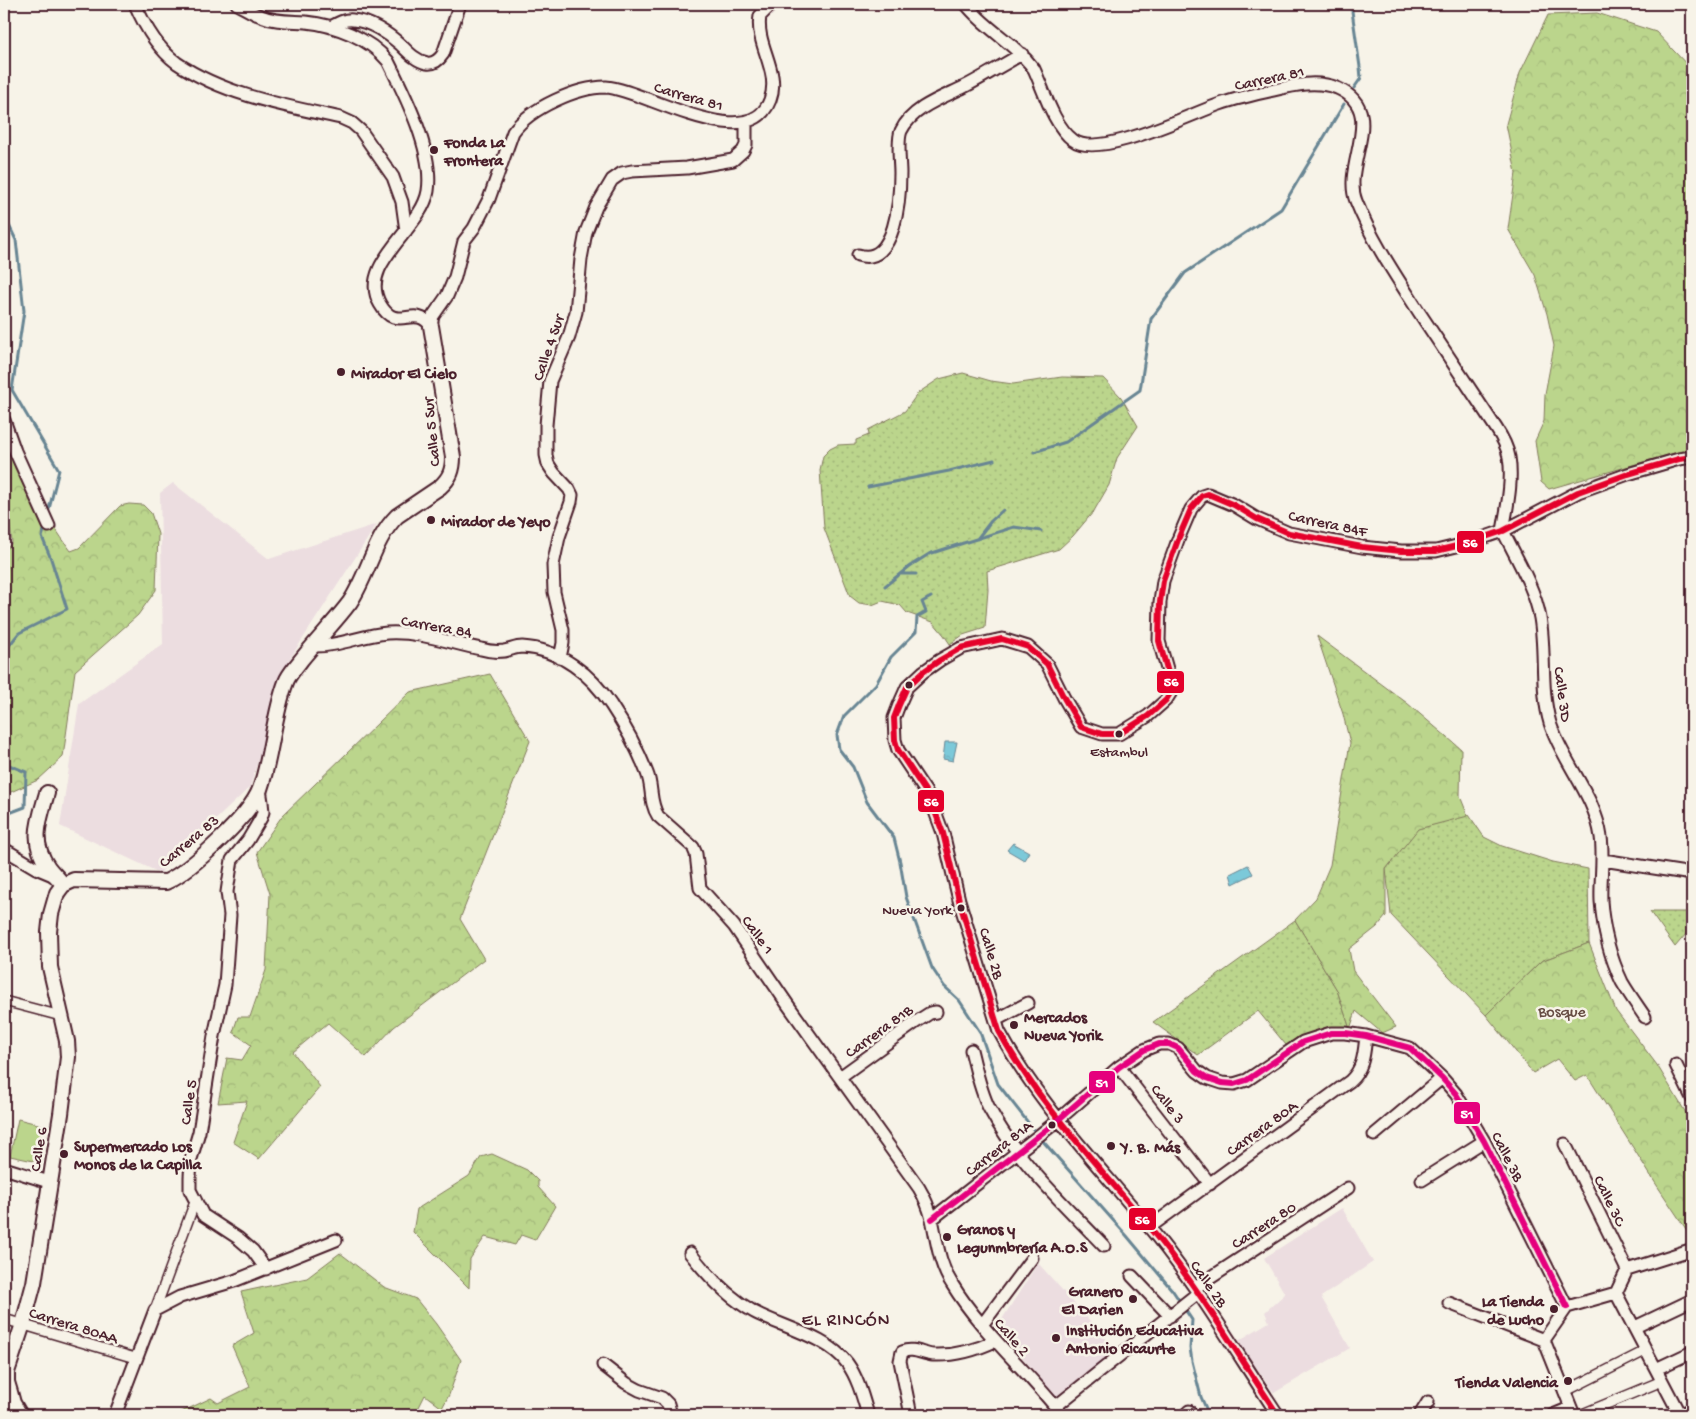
<svg xmlns="http://www.w3.org/2000/svg" width="1696" height="1419" font-family="'Gochi Hand',sans-serif">
<style>
.built{fill:#ecdde0}
.grass{fill:url(#grass-dots);stroke:#827a5c}
.forest{fill:url(#forest-crowns);stroke:#827a5c}
.pitch{fill:#bbd58c;stroke:#827a5c}
.water{fill:url(#water-ripples);stroke:#678593}
.lines{fill:none;stroke-linecap:round;stroke-linejoin:round}
.stream{stroke:#678593;stroke-width:3}
.pedestrian-casing{stroke:#4a1f2b;stroke-width:12}
.minor-casing{stroke:#4a1f2b;stroke-width:15}
.tertiary-casing{stroke:#4a1f2b;stroke-width:18}
.pedestrian{stroke:#f7f3e8;stroke-width:9}
.minor{stroke:#f7f3e8;stroke-width:11}
.tertiary{stroke:#f7f3e8;stroke-width:14}
.bus-1-casing{stroke:#f7f3e8;stroke-width:10}
.bus-2-casing{stroke:#f7f3e8;stroke-width:10}
.bus-1{stroke:#e4002b;stroke-width:6}
.bus-2{stroke:#e5007d;stroke-width:6}
.poi-dot{fill:#4a1f2b;stroke:#f7f3e8;stroke-width:2}
.labels{text-anchor:middle;stroke-width:5;stroke-linejoin:round;paint-order:stroke}
.bus-label{font-size:15px;fill:#4a1f2b;stroke:#f7f3e8}
.street-label{font-size:16px;fill:#4a1f2b;stroke:#f7f3e8}
.poi-label{font-size:16px;font-weight:bold;fill:#4a1f2b;stroke:#f7f3e8;text-anchor:start}
.park-label{font-size:16px;fill:#664c43;stroke:#f7f3e8}
.neighbourhood-label{font-size:18px;letter-spacing:1px;fill:#4a1f2b;stroke:#f7f3e8}
.line-badge{stroke:#f7f3e8;stroke-width:2}
.badge-label{font-size:14px;text-anchor:middle;font-weight:bold;fill:#fff}
</style>
<defs>
<pattern id="grass-dots" width="8" height="8" patternUnits="userSpaceOnUse" patternTransform="scale(1.25)"><rect width="8" height="8" fill="#bbd58c"/><path d="M2 2h.1M6 6h.1" fill="none" stroke="#a2b679" stroke-width="1.8" stroke-linecap="round"/></pattern>
<pattern id="forest-crowns" width="20" height="18" patternUnits="userSpaceOnUse" patternTransform="scale(1.25)"><rect width="20" height="18" fill="#bbd58c"/><path d="M2 6a3 3 0 1 1 6 0M12 15a3 3 0 1 1 6 0" fill="none" stroke="#a2b679"/></pattern>
<pattern id="water-ripples" width="26" height="14" patternUnits="userSpaceOnUse" patternTransform="scale(1.25)"><rect width="26" height="14" fill="#7bc9d9"/><path d="M2 4q2-2 4 0t4 0M15 11q2-2 4 0t4 0" fill="none" stroke="#6cacba"/></pattern>
</defs>
<rect width="100%" height="100%" fill="#f7f3e8"/>
<filter id="ink" filterUnits="userSpaceOnUse"><feTurbulence type="fractalNoise" baseFrequency=".02" numOctaves="2"/><feDisplacementMap in="SourceGraphic" scale="10" xChannelSelector="R" yChannelSelector="G"/><feConvolveMatrix kernelMatrix="1 2 1 2 8 2 1 2 1" color-interpolation-filters="sRGB"/></filter>
<g filter="url(#ink)">
<path class="built" d="M173 483 269 559 377 524 289 660 250 787 160 873 60 826 79 704 163 644 160 493Z
M1342 1208 1373 1262 1321 1297 1350 1348 1274 1393 1238 1341 1269 1322 1265 1312 1285 1294 1264 1258Z
M1038 1263 1116 1350 1056 1397 997 1327Z"/>
<path class="grass" d="M963 373 991 381 1013 384 1062 377 1103 378 1121 397 1138 426 1117 458 1109 485 1094 511 1073 536 1059 549 987 571 988 590 985 628 963 635 950 644 944 635 933 622 907 613 900 605 882 601 872 605 859 603 850 596 824 528 820 470 823 456 830 449 838 445 856 444V440L869 435 868 430 905 411 918 393 939 379Z
M1469 815 1484 837 1502 846 1553 862 1588 869 1589 943 1541 961 1486 1015 1391 915 1386 869 1417 829Z
M1650 912H1692V927L1675 947Z
M1295 920 1337 990 1350 1029 1286 1045 1258 1011 1198 1055 1153 1022Z"/>
<path class="forest" d="M1597 13 1656 32 1692 70V448L1549 489 1541 482 1535 441 1544 421 1545 394 1554 346 1547 314 1535 275 1508 229 1516 173 1506 124 1520 73 1548 15Z
M4 436C23 475 44 515 71 551L79 548 120 506 129 504 143 505 151 513 158 534 156 590 138 615 75 671 63 757 38 780 4 795V553L12 542 9 520 4 501Z
M1317 636 1407 703 1461 749 1460 796 1468 816 1418 829 1386 869V916L1377 927 1349 949 1353 971 1396 1027 1382 1033 1356 1011 1350 1029 1337 990 1295 920 1316 898 1330 865 1350 743 1343 714Z
M490 674 530 741 460 919 484 959 394 1027 366 1057 328 1023 293 1052 320 1087 259 1159 233 1142 247 1101 218 1103 227 1058 242 1060 251 1045 233 1032 238 1017H250L266 970 270 894 257 852 282 816 410 692Z
M1589 943 1616 1011 1657 1065 1692 1123V1236L1686 1229 1656 1184 1587 1075 1575 1081 1557 1059 1533 1073 1486 1015 1541 961Z
M492 1154 527 1170 538 1181V1187L555 1206 535 1240 521 1235 515 1245 485 1237 470 1259 469 1288 413 1232 417 1209 469 1176 481 1157Z
M340 1253 384 1287 416 1299 436 1324 461 1360 449 1395 442 1408 425 1395 415 1415H175L211 1398 218 1403 250 1387 232 1346 254 1333 241 1292 307 1278Z"/>
<path class="pitch" d="M18 1119 46 1126 38 1162 10 1156Z"/>
<path class="water" d="M945 742H957L953 761 943 759Z
M1013 843 1029 852 1024 860 1007 850Z
M1248 865 1253 874 1233 884 1230 874Z"/>
<g class="lines">
<path class="stream" d="M1351 4 1360 67 1361 78 1354 88
M4 215 16 240 24 311 12 390 59 470 48 513
M1034 452 1066 442 1140 390 1151 319 1185 273 1281 209 1344 104
M868 487 949 471 994 460
M977 539 991 521 1003 510
M901 574H916
M885 586 910 566 929 554 1014 527 1041 531
M931 597 922 602 926 612 917 617 916 632 891 657 876 684 844 716 837 735 839 749 853 767 867 802 894 838 900 862 906 897 932 968 944 986 959 1000 980 1032 998 1084 1037 1134
M4 652 19 633 67 609 51 559 42 537 45 527
M4 763 26 772 25 807 4 815
M1041 1139 1127 1236 1173 1291 1181 1303
M1184 1308 1192 1320 1190 1348 1192 1361 1201 1397 1209 1415"/>
<g class="pedestrian-casing">
<path id="pedestrian" d="M4 1001 61 1016
M155 1310 196 1199
M4 1319 135 1358
M1564 1392 1647 1350
M1580 1415 1662 1381"/>
</g>
<g class="minor-casing">
<path id="minor" d="M135 4C144 25 158 49 177 63 224 95 286 106 341 118L352 123 361 131 393 177 402 202 406 231
M237 4C245 8 252 13 261 16 275 22 291 21 306 22 335 25 369 38 388 61 405 95 434 152 428 191 422 229 357 264 380 304 397 334 414 303 431 326
M966 4C985 29 1015 43 1034 69 1044 91 1054 126 1073 140 1098 160 1191 114 1220 104 1238 98 1256 94 1274 90 1295 85 1317 80 1337 88 1389 111 1341 164 1356 201 1372 241 1396 276 1419 312 1445 351 1471 390 1496 428 1502 437 1507 446 1509 457 1513 481 1507 507 1503 531
M331 27C338 23 345 19 353 20 370 21 389 34 401 45 408 52 416 61 427 63 434 64 439 60 443 54L460 4
M858 255C896 267 900 197 900 173 900 163 897 140 901 131 912 108 941 98 962 88 982 78 1002 65 1022 54
M431 326 433 316 447 296 455 277 464 241 474 228 489 199 513 132C530 108 577 87 606 87 643 89 749 157 770 100 781 71 755 45 760 16L772 4
M4 420 15 451 49 526
M1503 531C1516 557 1535 589 1540 618 1546 652 1540 689 1550 723 1563 763 1595 795 1601 837 1604 859 1600 880 1601 901 1603 928 1610 957 1622 982 1629 994 1637 1005 1645 1017
M312 646C338 647 362 635 387 633 420 631 450 643 481 649 488 651 496 652 504 651 510 650 516 647 522 647 560 649 592 675 611 705 625 726 638 750 647 773 653 787 649 802 658 816L693 847 696 854 700 888 734 926 788 1005 919 1188C925 1198 929 1208 932 1219 937 1242 939 1264 952 1284 982 1333 1027 1370 1062 1415
M560 658 563 643V630L554 592 553 565 559 537 571 502 572 495 569 489 554 473 548 464 546 455V425L550 381 569 337 576 312 581 259 586 232 596 207 612 180 622 173 632 171 687 168 733 160 743 151 746 145V121
M260 789 262 802 263 812 261 818 248 840 232 860 230 872 227 892 230 915 225 985 214 1036 199 1132 191 1159 190 1177V1190L203 1215 238 1238 253 1251 266 1269
M4 849 36 868 55 876
M1603 860 1692 874
M996 1020 1028 1003
M971 1050C976 1069 980 1090 989 1108 1017 1161 1063 1203 1104 1246
M1676 1065 1692 1098
M1119 1067 1210 1184
M840 1077 916 1022 930 1013 936 1012
M1374 1135 1442 1078
M1565 1144 1627 1270
M4 1168 49 1182
M1422 1180 1484 1141
M932 1219 1051 1126 1119 1067 1144 1050 1159 1044H1169L1178 1048 1197 1071 1207 1078 1222 1083 1234 1084 1247 1080 1303 1042 1331 1033H1345L1366 1036 1410 1048 1442 1078 1456 1094 1484 1141 1567 1307
M1150 1227 1350 1081C1364 1068 1364 1053 1366 1036
M690 1253C708 1276 729 1298 754 1312 782 1327 828 1337 847 1363 858 1378 863 1398 868 1415
M1132 1276 1170 1316
M1195 1288 1348 1188
M1616 1293 1680 1415
M1449 1303 1544 1340 1567 1307 1616 1293 1627 1270 1690 1250
M982 1325 1032 1258
M1635 1327 1692 1300
M1544 1340 1574 1415
M603 1365 626 1383 639 1390 662 1398 668 1404 671 1415
M1656 1369 1692 1352
M1055 1407 1198 1293
M115 1415 155 1310 180 1297 234 1281 336 1240
M911 1415 900 1361 902 1352C913 1347 922 1354 933 1355 954 1356 976 1350 995 1341
M1185 1415 1189 1411
M1278 1415C1236 1352 1197 1285 1149 1227 1097 1163 1038 1104 999 1031L959 900 943 833 930 798 898 750 895 740 894 718 899 705 907 687 923 672 940 660 961 648 1002 639 1028 647 1047 664 1064 698 1081 727 1102 734H1119L1148 716 1166 700 1171 692V683L1159 641 1160 602 1163 581 1179 537 1191 509 1202 496 1208 494 1234 505 1257 519 1289 533 1362 547 1401 551H1436L1465 544 1503 531 1578 492 1628 474 1679 459 1692 457
M1420 1415 1428 1402
M1553 1415 1570 1408
M1680 1415 1692 1409"/>
</g>
<g class="tertiary-casing">
<path id="tertiary" d="M47 793C39 821 30 841 48 867 53 874 59 878 63 885
M20 1415 13 1403 10 1392 7 1382V1372L23 1324 34 1283 61 1114 68 1057 67 1041 50 967 49 932 51 914 57 893 63 885 74 880 166 882C191 870 250 816 260 789 272 755 273 716 286 682 289 674 296 667 301 660 317 640 335 622 350 602 368 575 374 539 397 516L440 487C450 478 453 470 453 457L431 326"/>
</g>
<use href="#pedestrian" class="pedestrian"/>
<use href="#minor" class="minor"/>
<use href="#tertiary" class="tertiary"/>
<g class="bus-1-casing">
<path id="bus-1" d="M1278 1415C1236 1352 1197 1285 1149 1227 1097 1163 1038 1104 999 1031L959 900 943 833 930 798 898 750 895 740 894 718 899 705 907 687 923 672 940 660 961 648 1002 639 1028 647 1047 664 1064 698 1081 727 1102 734H1119L1148 716 1166 700 1171 692V683L1159 641 1160 602 1163 581 1179 537 1191 509 1202 496 1208 494 1234 505 1257 519 1289 533 1362 547 1401 551H1436L1465 544 1503 531 1578 492 1628 474 1679 459 1692 457"/>
</g>
<g class="bus-2-casing">
<path id="bus-2" d="M932 1219 1051 1126 1119 1067 1144 1050 1159 1044H1169L1178 1048 1197 1071 1207 1078 1222 1083 1234 1084 1247 1080 1303 1042 1331 1033H1345L1366 1036 1410 1048 1442 1078 1456 1094 1484 1141 1567 1307"/>
</g>
<use href="#bus-1" class="bus-1"/>
<use href="#bus-2" class="bus-2"/>
</g>
</g>
<g class="poi-dot">
<circle cx="434" cy="150" r="5"/>
<circle cx="341" cy="372" r="5"/>
<circle cx="431" cy="520" r="5"/>
<circle cx="909" cy="685" r="4.5"/>
<circle cx="1119" cy="734" r="4.5"/>
<circle cx="961" cy="908" r="4.5"/>
<circle cx="1014" cy="1025" r="5"/>
<circle cx="1052" cy="1125" r="4.5"/>
<circle cx="1111" cy="1146" r="5"/>
<circle cx="64" cy="1154" r="5"/>
<circle cx="947" cy="1237" r="5"/>
<circle cx="1133" cy="1299" r="5"/>
<circle cx="1554" cy="1309" r="5"/>
<circle cx="1056" cy="1338" r="5"/>
<circle cx="1568" cy="1381" r="5"/>
</g>
<g class="labels">
<g class="bus-label">
<text x="1119" y="756">Estambul</text>
<text x="952" y="914" text-anchor="end">Nueva York</text>
</g>
<g class="street-label">
<text transform="translate(1269 77) rotate(-12)" y="6">Carrera 81</text>
<text transform="translate(689 95) rotate(16)" y="6">Carrera 81</text>
<text transform="translate(547 347) rotate(-71)" y="6">Calle 4 Sur</text>
<text transform="translate(430 432) rotate(-96)" y="6">Calle 5 Sur</text>
<text transform="translate(1328 522) rotate(12)" y="6">Carrera 84F</text>
<text transform="translate(437 625) rotate(10)" y="6">Carrera 84</text>
<text transform="translate(1564 694) rotate(82)" y="6">Calle 3D</text>
<text transform="translate(188 840) rotate(-40)" y="6">Carrera 83</text>
<text transform="translate(759 934) rotate(54)" y="6">Calle 1</text>
<text transform="translate(993 953) rotate(73)" y="6">Calle 2B</text>
<text transform="translate(878 1030) rotate(-36)" y="6">Carrera 81B</text>
<text transform="translate(187 1102) rotate(-82)" y="6">Calle 5</text>
<text transform="translate(1169 1103) rotate(52)" y="6">Calle 3</text>
<text transform="translate(1261 1127) rotate(-36)" y="6">Carrera 80A</text>
<text transform="translate(998 1147) rotate(-38)" y="6">Carrera 81A</text>
<text transform="translate(37 1149) rotate(-81)" y="6">Calle 6</text>
<text transform="translate(1509 1156) rotate(63)" y="6">Calle 3B</text>
<text transform="translate(1611 1200) rotate(64)" y="6">Calle 3C</text>
<text transform="translate(1263 1224) rotate(-33)" y="6">Carrera 80</text>
<text transform="translate(1210 1283) rotate(55)" y="6">Calle 2B</text>
<text transform="translate(74 1324) rotate(17)" y="6">Carrera 80AA</text>
<text transform="translate(1013 1336) rotate(49)" y="6">Calle 2</text>
</g>
<g class="poi-label">
<text x="444" y="147">Fonda La<tspan x="444" dy="18">Frontera</tspan></text>
<text x="351" y="378">Mirador El Cielo</text>
<text x="441" y="526">Mirador de Yeyo</text>
<text x="1024" y="1022">Mercados<tspan x="1024" dy="18">Nueva Yorik</tspan></text>
<text x="74" y="1151">Supermercado Los<tspan x="74" dy="18">Monos de la Capilla</tspan></text>
<text x="1121" y="1152">Y. B. Más</text>
<text x="957" y="1234">Granos y<tspan x="957" dy="18">Legunmbrería A.O.S</tspan></text>
<text x="1123" y="1296" text-anchor="end">Granero<tspan x="1123" dy="18">El Darien</tspan></text>
<text x="1544" y="1306" text-anchor="end">La Tienda<tspan x="1544" dy="18">de Lucho</tspan></text>
<text x="1066" y="1335">Institución Educativa<tspan x="1066" dy="18">Antonio Ricaurte</tspan></text>
<text x="1558" y="1387" text-anchor="end">Tienda Valencia</text>
</g>
<g class="park-label">
<text x="1562" y="1016">Bosque</text>
</g>
<g class="neighbourhood-label">
<text x="846" y="1325">EL RINCÓN</text>
</g>
</g>
<g class="line-badge">
<rect x="1456" y="530" width="29" height="24" rx="5" fill="#e4002b"/>
<rect x="1156" y="670" width="29" height="24" rx="5" fill="#e4002b"/>
<rect x="917" y="789" width="28" height="24" rx="5" fill="#e4002b"/>
<rect x="1088" y="1070" width="28" height="24" rx="5" fill="#e5007d"/>
<rect x="1453" y="1101" width="28" height="24" rx="5" fill="#e5007d"/>
<rect x="1128" y="1207" width="29" height="24" rx="5" fill="#e4002b"/>
</g>
<g class="badge-label">
<text x="1470" y="547">56</text>
<text x="1171" y="686">56</text>
<text x="931" y="806">56</text>
<text x="1102" y="1087">51</text>
<text x="1467" y="1118">51</text>
<text x="1142" y="1224">56</text>
</g>
<rect width="1696" height="1419" fill="none" stroke="#f7f3e8" stroke-width="20"/>
<rect x="10" y="10" width="1676" height="1399" fill="none" stroke="#4a1f2b" stroke-width="2" filter="url(#ink)"/>
</svg>
